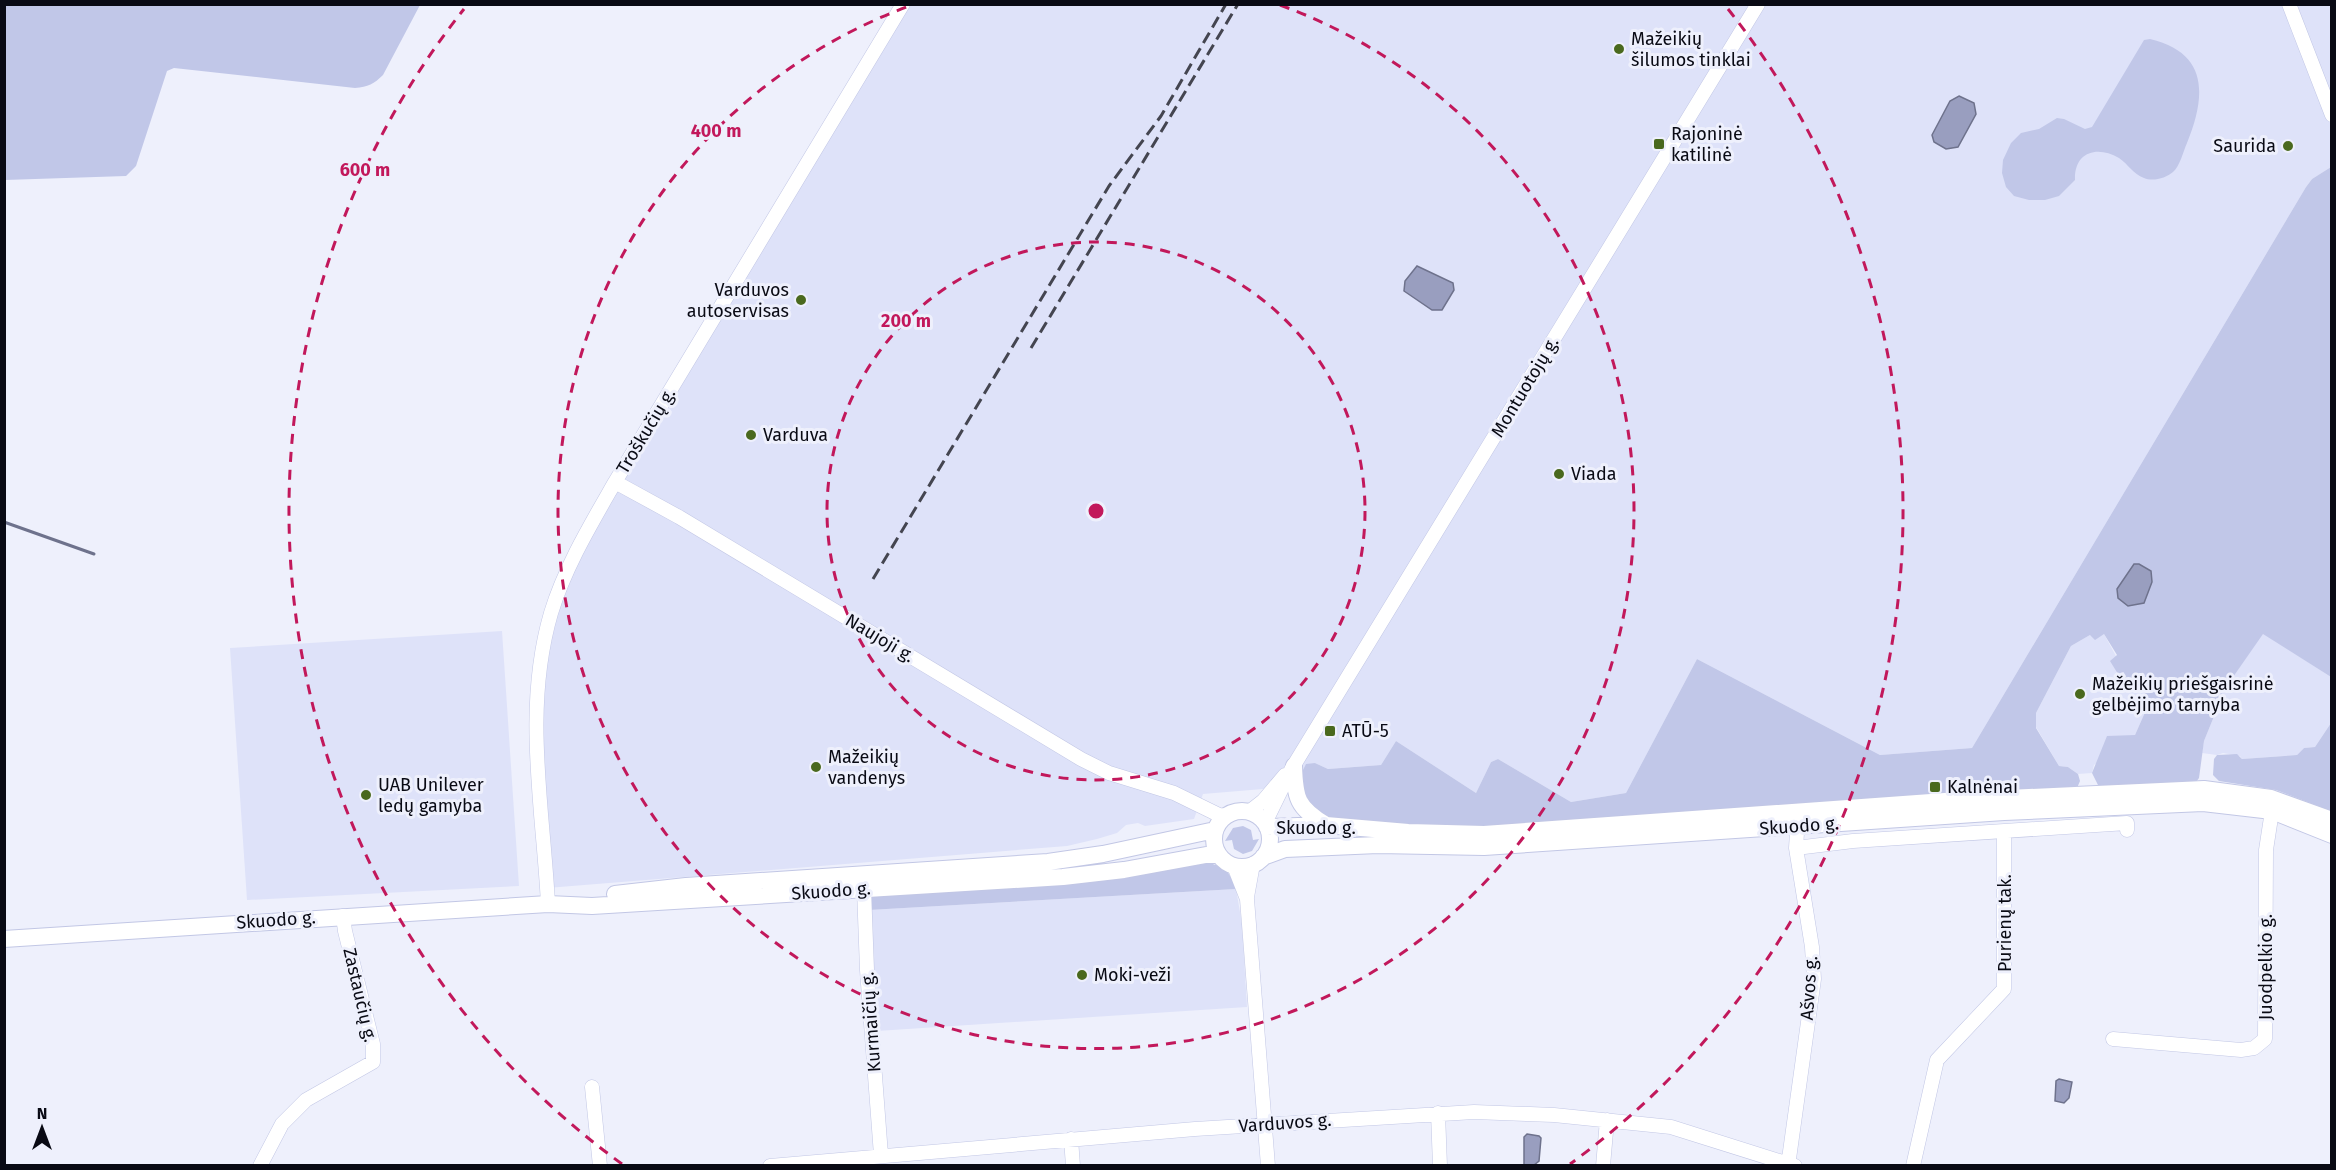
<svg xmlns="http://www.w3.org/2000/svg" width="2336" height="1170" font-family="'Fira Sans',sans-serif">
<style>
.built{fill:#dee2f9}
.green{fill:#c1c7e8}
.water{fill:#999ebf;stroke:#6e728c;stroke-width:1.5}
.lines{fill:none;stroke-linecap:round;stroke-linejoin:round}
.stream{stroke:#6e728c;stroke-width:3}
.minor-casing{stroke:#c2c7e5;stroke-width:15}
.major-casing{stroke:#c2c7e5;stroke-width:18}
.minor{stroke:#fff;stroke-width:14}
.major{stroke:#fff;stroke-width:16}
.rail{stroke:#444550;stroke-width:3;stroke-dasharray:12 6;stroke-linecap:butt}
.ring{fill:none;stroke:#c2185b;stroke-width:3;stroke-dasharray:10 8}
.poi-dot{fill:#4a691e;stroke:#eef0fc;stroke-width:2}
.labels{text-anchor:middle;stroke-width:6;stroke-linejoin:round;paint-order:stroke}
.poi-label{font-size:18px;fill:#090a14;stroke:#eef0fc;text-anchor:start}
.street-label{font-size:18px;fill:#090a14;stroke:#eef0fc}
.centre{fill:#c2185b;stroke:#eef0fc;stroke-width:3}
.ring-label{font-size:18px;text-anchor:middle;font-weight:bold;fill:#c2185b;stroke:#eef0fc;stroke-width:6;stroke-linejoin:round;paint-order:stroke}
</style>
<rect width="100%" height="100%" fill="#eef0fc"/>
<path class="built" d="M903 5H2331V167L2312 179 2306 187 1972 748 1880 755 1697 659 1626 793 1571 802 1498 759 1491 762 1476 793 1396 741 1381 765 1328 769 1315 763 1299 786 1203 794 1194 819 1145 826 1138 823 1126 825 1117 833 1097 839 1067 846 547 888 536 714 562 583Z
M502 631 519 886 247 900 230 648Z
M2263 633 2331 677V723L2315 747 2304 748 2297 755 2242 759 2240 756 2223 753 2217 755 2202 753 2204 741 2217 709 2215 703Z
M2104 634 2124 671 2144 683 2146 710 2135 735 2094 765 2092 773 2078 774 2068 767 2059 766 2036 727V713L2071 646 2090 635Z
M1236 889 1242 924 1247 1007 877 1031 869 910Z"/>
<path class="green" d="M4 5 5 4 420 5 383 75C374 84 368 87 355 88L174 68 167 71 136 166 126 176 5 180Z
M2150 39C2209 53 2206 96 2187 143 2183 152 2180 166 2173 172 2166 178 2153 182 2144 178 2133 174 2128 164 2119 158 2097 145 2074 152 2075 180L2059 196 2045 200H2029L2014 196 2006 187 2002 173 2003 160 2011 143 2021 133 2039 129 2057 118 2064 119 2085 129 2092 127 2144 40Z
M2331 167V677L2263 634 2215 703 2217 709 2204 741 2199 778 2196 782 2103 788 2098 785 2092 773 2107 736 2135 735 2146 710 2144 684 2125 683 2124 672 2118 674 2110 661 2117 655 2104 634 2095 640 2090 635 2071 646 2036 713V728L2059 766 2068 767 2078 774 2080 781 2077 788 1496 827 1412 825 1328 817 1307 806 1300 776 1306 764 1315 763 1328 769 1381 765 1396 741 1476 793 1491 762 1498 759 1571 802 1626 793 1697 659 1880 755 1972 748 2306 187 2312 179Z
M2331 723V811L2276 790 2219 781 2213 775 2214 759 2217 755 2237 754 2242 759 2297 755 2304 748 2315 747Z
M1243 826 1251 830 1253 840 1259 839 1252 851 1243 854 1234 849 1232 840 1225 841 1233 828Z
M1209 863C1226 867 1231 874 1236 889L869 910 871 898 875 894Z"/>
<path class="water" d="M1959 96 1974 103 1976 114 1958 147 1946 149 1934 142 1932 135 1950 101Z
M1417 266 1453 283 1454 290 1442 310H1432L1404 291 1405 281Z
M2134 564H2139L2151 571 2152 582 2144 603 2128 606 2118 598 2117 589Z
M2059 1079 2072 1082 2069 1098 2064 1103 2055 1101 2056 1081Z
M1527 1134 1539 1136 1541 1138 1539 1161 1534 1165H1524V1137Z"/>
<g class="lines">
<path class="stream" d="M4 522 94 554"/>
<g class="minor-casing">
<path id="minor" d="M2289 4 2332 115
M615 482 679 517 1081 759 1109 773 1174 793 1219 815 1226 816
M1249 812 1263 801 1285 775
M1265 823 1291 770 1758 4
M1796 848 1853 841 2127 823V830
M1234 866 1247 899 1268 1166
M864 889 867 970 881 1155
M1247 897 1253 864
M548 904C543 807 523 709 551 613 565 567 591 524 615 482L903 4
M2113 1039 2241 1050 2254 1048 2265 1039 2266 850 2272 811
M592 1087 600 1166
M1438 1113 1440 1166
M1071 1139 1073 1166
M260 1166 282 1124 306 1100 373 1062V1044L345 931 343 916
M770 1166 1195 1129 1474 1112 1554 1115 1671 1127 1795 1166
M1603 1166 1607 1120
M1788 1166 1814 979 1812 947 1796 848 1798 817
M1913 1166 1937 1060 2004 989V832"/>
</g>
<g class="major-casing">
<path id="major" d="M1294 766C1295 798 1297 808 1326 825
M1214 839a28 28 0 1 1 56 0a28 28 0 1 1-56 0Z
M1267 827 1326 825 1408 832 1484 834 1945 801 2204 789 2271 798 2332 820
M1263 857 1285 849 1378 845 1484 847 2004 812 2203 803 2272 811 2332 835
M615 894 686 886 1048 862 1103 854 1215 830
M4 939 548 904 592 906 1063 877 1124 870 1206 855H1219"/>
</g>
<use href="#minor" class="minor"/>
<use href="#major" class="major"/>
<path class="rail" d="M1031 348 1238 4
M873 579 1109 186 1161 116 1226 4"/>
</g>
<g class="ring">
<circle cx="1096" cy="511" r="269"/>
<path d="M1280 5A538 538 0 1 1 912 5"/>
<path d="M622 1164A807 807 0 0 1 464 9M1728 9A807 807 0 0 1 1570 1164"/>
</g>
<g class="poi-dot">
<circle cx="1619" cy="49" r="6"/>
<rect x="1653" y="138" width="12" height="12" rx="3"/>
<circle cx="2288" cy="146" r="6"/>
<circle cx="801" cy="300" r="6"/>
<circle cx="751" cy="435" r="6"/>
<circle cx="1559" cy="474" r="6"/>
<circle cx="2080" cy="694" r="6"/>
<rect x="1324" y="725" width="12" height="12" rx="3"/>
<circle cx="816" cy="767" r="6"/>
<rect x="1929" y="781" width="12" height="12" rx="3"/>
<circle cx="366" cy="795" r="6"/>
<circle cx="1082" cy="975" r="6"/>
</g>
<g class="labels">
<g class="poi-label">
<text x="1631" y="45">Mažeikių<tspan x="1631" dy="21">šilumos tinklai</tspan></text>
<text x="1671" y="140">Rajoninė<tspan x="1671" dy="21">katilinė</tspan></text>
<text x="2276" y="152" text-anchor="end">Saurida</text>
<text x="789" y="296" text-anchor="end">Varduvos<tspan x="789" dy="21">autoservisas</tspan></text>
<text x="763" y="441">Varduva</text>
<text x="1571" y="480">Viada</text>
<text x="2092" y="690">Mažeikių priešgaisrinė<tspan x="2092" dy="21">gelbėjimo tarnyba</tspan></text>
<text x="1342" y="737">ATŪ-5</text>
<text x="828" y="763">Mažeikių<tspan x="828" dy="21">vandenys</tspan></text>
<text x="378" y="791">UAB Unilever<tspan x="378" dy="21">ledų gamyba</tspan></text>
<text x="1947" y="793">Kalnėnai</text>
<text x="1094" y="981">Moki-veži</text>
</g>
<g class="street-label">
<text transform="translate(1525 387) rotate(-59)" y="6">Montuotojų g.</text>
<text transform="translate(646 431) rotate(-59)" y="6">Troškučių g.</text>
<text transform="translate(880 638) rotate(31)" y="6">Naujoji g.</text>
<text transform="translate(1799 826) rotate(-4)" y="6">Skuodo g.</text>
<text x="1316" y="834">Skuodo g.</text>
<text transform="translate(831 891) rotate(-4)" y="6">Skuodo g.</text>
<text transform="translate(276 920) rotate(-4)" y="6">Skuodo g.</text>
<text transform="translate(2005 923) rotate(-90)" y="6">Purienų tak.</text>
<text transform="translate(2266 967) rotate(-90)" y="6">Juodpelkio g.</text>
<text transform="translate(1809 988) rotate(-86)" y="6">Ašvos g.</text>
<text transform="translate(360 995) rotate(77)" y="6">Zastaučių g.</text>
<text transform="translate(871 1022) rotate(-94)" y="6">Kurmaičių g.</text>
<text transform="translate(1285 1123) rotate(-4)" y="6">Varduvos g.</text>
</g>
</g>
<circle cx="1096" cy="511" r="9" class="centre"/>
<g class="ring-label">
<text x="716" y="137">400 m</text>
<text x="365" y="176">600 m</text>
<text x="906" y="327">200 m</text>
</g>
<rect width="2336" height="1170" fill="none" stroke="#090a14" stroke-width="12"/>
<g transform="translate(42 1128)" stroke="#eef0fc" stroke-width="4.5" paint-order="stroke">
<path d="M0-4.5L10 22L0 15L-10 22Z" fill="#090a14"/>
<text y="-9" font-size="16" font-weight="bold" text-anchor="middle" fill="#090a14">N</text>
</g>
</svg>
